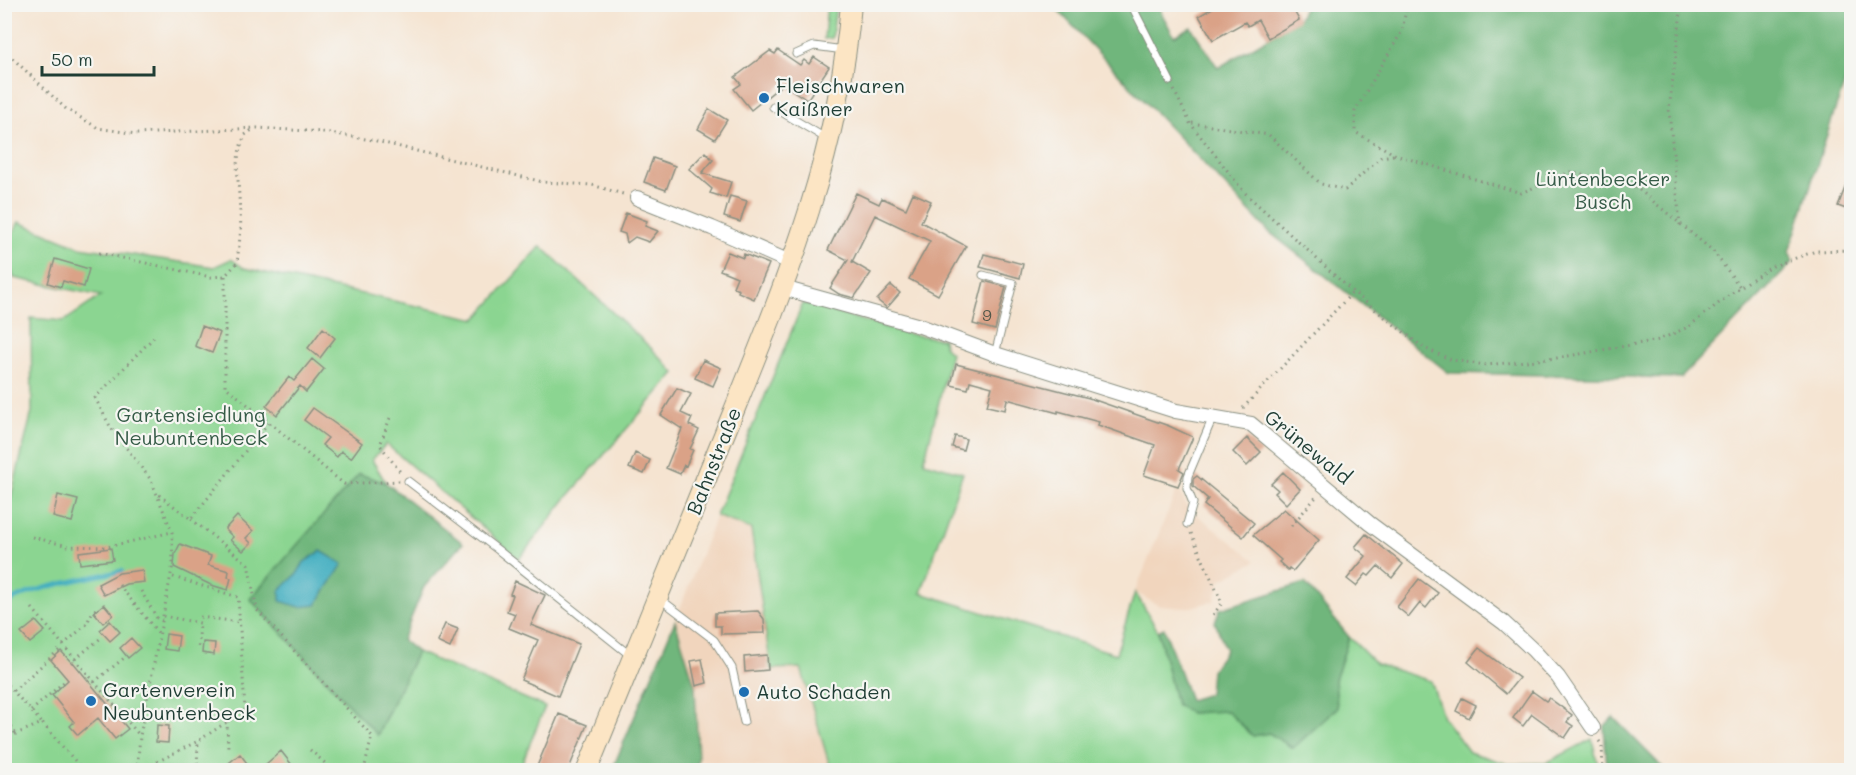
<svg xmlns="http://www.w3.org/2000/svg" width="1856" height="775" font-family="Mali,sans-serif">
<style>
.built{fill:#f1d5bd}
.green{fill:#8bd591;stroke:#558962;stroke-width:1.5}
.forest{fill:#70b67b;stroke:#487a58;stroke-width:1.5}
.water{fill:#41adc0;stroke:#30757a;stroke-width:1.5}
.lines{fill:none;stroke-linecap:round;stroke-linejoin:round}
.stream{stroke:#41adc0;stroke-width:4.5}
.building{fill:#daa287}
.lane-casing{stroke:#8a9082;stroke-width:9}
.street-casing{stroke:#8a9082;stroke-width:16}
.secondary-casing{stroke:#8a9082;stroke-width:22}
.path{stroke:#8a9082;stroke-width:3;stroke-dasharray:1.5 4.5;stroke-linecap:butt}
.lane{stroke:#fff;stroke-width:7}
.street{stroke:#fff;stroke-width:14}
.secondary{stroke:#fce5c4;stroke-width:20}
.poi-dot{fill:#1f6fb2;stroke:#f6f6f2;stroke-width:2}
.labels{text-anchor:middle;stroke-width:4.5;stroke-linejoin:round;paint-order:stroke}
.number-label{font-size:16px;fill:#4e5649}
.poi-label{font-size:20px;fill:#1f3d34;stroke:#f6f6f2;text-anchor:start}
.park-label{font-size:20px;fill:#355b47;stroke:#f6f6f2}
.street-label{font-size:20px;fill:#1f3d34;stroke:#f6f6f2}
</style>
<rect width="100%" height="100%" fill="#f6f6f2"/>
<filter id="ink" filterUnits="userSpaceOnUse"><feTurbulence type="fractalNoise" baseFrequency=".0167" numOctaves="2"/><feDisplacementMap in="SourceGraphic" scale="12" xChannelSelector="R" yChannelSelector="G"/><feConvolveMatrix kernelMatrix="1 2 1 2 8 2 1 2 1" color-interpolation-filters="sRGB"/></filter>
<filter id="wash" filterUnits="userSpaceOnUse"><feTurbulence type="fractalNoise" baseFrequency=".008" numOctaves="4" result="noise"/><feDisplacementMap in="SourceGraphic" scale="24" xChannelSelector="R" yChannelSelector="G"/><feGaussianBlur stdDeviation="1.35" result="paint"/><feColorMatrix in="noise" values="0 0 0 0 0 0 0 0 0 0 0 0 0 0 0 0 0 1.4 0 .05"/><feComposite in="paint" operator="in"/></filter>
<g filter="url(#wash)">
<rect width="100%" height="100%" fill="#f5e4d1"/>
<path class="built" d="M1178 487 1187 507 1256 561 1221 580 1214 601 1187 608 1160 606 1135 592Z
M716 516 751 529 771 669 801 668 831 770H782L698 761 695 686 675 621Z"/>
<path class="green" d="M827 5H836L832 38 824 39Z
M19 222 80 247 214 267 231 259 244 268 476 319 541 246 652 349 675 373 565 500 519 559 386 444 372 460 386 483 359 474 378 734 417 652 545 707 519 770H5L4 525 32 412 31 318 64 321 101 296 14 278 4 251Z
M803 303 909 334 943 339 944 346 951 353 924 462 963 473 921 593 1116 654 1135 592 1158 631 1176 704 1190 713 1227 710 1253 736 1269 733 1293 747 1337 708 1335 680 1349 637 1376 664 1431 681 1443 717 1469 752 1508 764 1546 763 1592 739 1599 770H831L801 668 771 669 751 529 716 516Z"/>
<path class="forest" d="M1053 5H1157L1174 36 1191 27 1218 68 1298 20 1306 5H1851V66L1836 107 1789 252 1793 262 1681 378 1449 373 1268 231Z
M359 474 386 483 463 543 424 587 402 640 417 652 377 735 250 599Z
M1305 583 1349 637 1335 680 1337 708 1293 748 1269 733 1253 736 1227 711 1190 713 1176 704 1158 631 1164 628 1190 700 1209 694 1211 671 1226 650 1215 622 1220 609Z
M675 621 695 686 698 761 694 770H612Z
M1613 717 1665 770H1607L1604 727Z"/>
<path class="water" d="M321 551 343 564 316 605 300 607 280 601V590L297 574 304 562Z"/>
<g class="lines">
<path class="stream" d="M4 606C21 589 97 576 122 571"/>
</g>
<g id="blocks">
<path class="building" d="M1219 4H1290L1299 20 1268 38 1258 20 1248 26 1245 22 1213 40 1199 16Z
M778 50 800 65 804 60 809 64 814 57 829 67 807 100 783 84 751 110 734 89 741 84 735 77 770 51 775 54Z
M709 109 727 120 715 139 698 129Z
M705 152 713 160 702 173 731 182 726 198 710 193 712 189 689 169Z
M653 158 675 166 666 190 644 182Z
M1850 175H1851V211L1838 206Z
M856 193 879 204 882 198 906 209 913 193 931 201 921 222 966 246 938 295 909 279 930 241 875 215 852 262 871 273 854 298 839 294 830 288 848 260 828 250Z
M730 196 747 201 740 222 724 217Z
M626 213 647 221 645 226 658 231 649 242 635 237 627 243 625 234 619 232Z
M728 252 743 258 744 254 769 264 754 299 738 292 739 290 733 287 737 277 720 270Z
M984 254 1023 264 1020 278 980 267Z
M55 259 89 269 84 287 63 281 61 287 48 283Z
M984 281 1006 287 995 330 973 324Z
M891 285 900 293 887 308 877 300Z
M202 326 220 333 212 353 195 346Z
M323 328 335 338 320 358 308 348Z
M312 359 324 369 306 392 300 386 277 415 266 406 289 377 294 381Z
M703 360 721 368 713 386 695 378Z
M956 364 1089 398 1169 426 1193 437 1179 469 1184 472 1178 486 1144 475 1155 445 1098 425 1099 422 1058 411V413L1007 399 1005 410 987 406 992 387 970 381 968 389 951 385Z
M677 388 691 394 681 413 692 418 689 425 699 430 690 449 693 450 686 466 684 465 680 474 666 468 682 429 661 415Z
M313 408 362 443 351 458 341 451 337 457 322 445 328 438 304 420Z
M955 436 966 439 963 450 952 447Z
M1247 438 1261 452 1247 466 1233 452Z
M635 453 650 460 644 474 629 468Z
M1283 472 1300 489 1286 504 1275 493 1278 490 1271 484Z
M1197 476 1254 523 1243 537 1204 505 1208 499 1193 486V479Z
M58 495 78 500 72 522 53 517Z
M1284 509 1319 540 1293 571 1289 568 1288 570 1279 562 1281 560 1253 535Z
M237 516 253 531 246 538 251 543 243 551 230 540 233 537 225 529Z
M1366 534 1403 564 1392 578 1378 566 1369 576 1366 574 1356 586 1347 579 1366 556 1355 547Z
M180 544 211 556 208 565 229 571 228 577 231 578 228 590 211 585 174 567 175 554Z
M111 548 113 560 80 564 79 552Z
M142 570 144 582 126 584 104 595 98 584 119 573Z
M1419 579 1438 593 1426 608 1420 603 1409 617 1397 607Z
M515 581 545 595 531 625 579 644 558 696 521 680 538 640 509 628 515 614 507 611 513 595 510 594Z
M104 604 113 615 103 623 94 612Z
M758 611 764 619 765 633 721 634V626H715V613Z
M36 621 45 631 30 643 21 633Z
M110 621 120 632 110 641 100 630Z
M445 624 458 629 450 648 437 642Z
M166 634 179 636 177 651 164 649Z
M131 638 140 648 128 658 120 648Z
M203 642 215 643 214 655 202 653Z
M1479 648 1519 678 1506 694 1468 662Z
M61 651 72 663 73 662 128 729 115 739 98 718 78 735 70 726 74 722 52 695 68 680 51 660Z
M767 655 768 670 745 672 744 657Z
M702 659 707 683 696 686 691 661Z
M1532 691 1546 701 1549 698 1572 715 1567 722 1573 726 1565 738 1532 714 1523 726 1513 718Z
M1462 698 1476 705 1469 718 1456 711Z
M559 714 587 725 568 771H535Z
M157 725 169 726 168 743 156 742Z
M281 751 292 765 285 771H258Z
M240 754 253 771H235L229 763Z"/>
</g>
</g>
<g filter="url(#ink)">
<use href="#blocks" fill-opacity="0" stroke="#8a9082" stroke-width="1.5"/>
<g class="lines">
<g class="lane-casing">
<path id="lane" d="M1131 4 1170 81
M796 54 814 46 844 50
M773 107 827 139
M983 275 1013 283 995 354
M408 481 498 550 631 656
M1187 524 1193 503 1187 488 1188 476 1213 417
M659 598 714 640 732 668 744 722"/>
</g>
<g class="street-casing">
<path id="street" d="M637 198 712 228 792 263
M783 288 920 326 995 354 1176 411 1251 424 1369 523 1504 623 1534 651 1558 677 1593 728"/>
</g>
<g class="secondary-casing">
<path id="secondary" d="M587 770C635 651 685 533 733 413 788 277 839 153 851 4"/>
</g>
<path class="path" d="M1407 4 1402 31 1355 111V132L1396 155 1521 193 1570 172 1637 188 1713 251 1740 287
M4 50 66 109 98 128 136 134 257 128 324 132 372 140 543 182 592 185 623 194
M1174 90 1190 123 1245 193 1353 292 1424 348 1452 360 1486 365 1557 358 1659 340 1688 327 1740 287 1773 266 1816 251 1852 250
M1192 123 1269 135 1321 184 1345 190 1381 157 1394 155
M1680 225 1669 110 1681 12 1691 4
M99 253 211 277 225 276 237 263 241 228 237 164 240 148 245 135 255 128
M225 276V386L344 484 400 481
M1243 408 1353 292
M390 418 380 445 401 473
M159 495 191 519 268 423
M191 519 248 564 257 610 372 736 364 770
M1291 526 1317 496
M1191 533 1222 603 1213 615
M32 537 68 546 107 547 172 532
M119 585 159 634
M141 591 157 618 162 620
M32 608 140 736
M163 616 200 623 198 651
M200 617 240 622
M63 645 87 624 90 616 98 606
M75 659 101 638
M4 681 42 723
M94 682 124 658
M13 691 60 649
M4 710 16 735
M31 711 65 681
M227 721 228 748
M4 739 42 723 83 770
M1599 741 1602 745 1603 770
M310 750 325 763 328 768
M292 768 294 770
M137 770 140 736 173 564 172 532 151 480 111 428 95 398 154 337
M141 770 198 741 245 710 238 597 170 576
M197 770 198 741
M324 770 332 767 340 770"/>
<use href="#lane" class="lane"/>
<use href="#street" class="street"/>
<use href="#secondary" class="secondary"/>
</g>
</g>
<g class="poi-dot">
<circle cx="764" cy="98" r="6"/>
<circle cx="744" cy="692" r="6"/>
<circle cx="91" cy="701" r="6"/>
</g>
<g class="labels">
<g class="number-label">
<text x="987" y="321">9</text>
</g>
<g class="poi-label">
<text x="776" y="93">Fleischwaren<tspan x="776" dy="23">Kaißner</tspan></text>
<text x="103" y="697">Gartenverein<tspan x="103" dy="23">Neubuntenbeck</tspan></text>
<text x="756" y="699">Auto Schaden</text>
</g>
<g class="park-label">
<text x="1603" y="186">Lüntenbecker<tspan x="1603" dy="23">Busch</tspan></text>
<text x="191" y="422">Gartensiedlung<tspan x="191" dy="23">Neubuntenbeck</tspan></text>
</g>
<g class="street-label">
<text transform="translate(1308 447) rotate(39)" y="7">Grünewald</text>
<text transform="translate(714 461) rotate(-68)" y="7">Bahnstraße</text>
</g>
</g>
<rect width="1856" height="775" fill="none" stroke="#f6f6f2" stroke-width="24"/>
<path d="M42 66v9h112v-9" fill="none" stroke="#1f3d34" stroke-width="3"/>
<text x="51" y="66" font-size="18" fill="#1f3d34" stroke="#f6f6f2" stroke-width="4.5" paint-order="stroke">50 m</text>
</svg>
